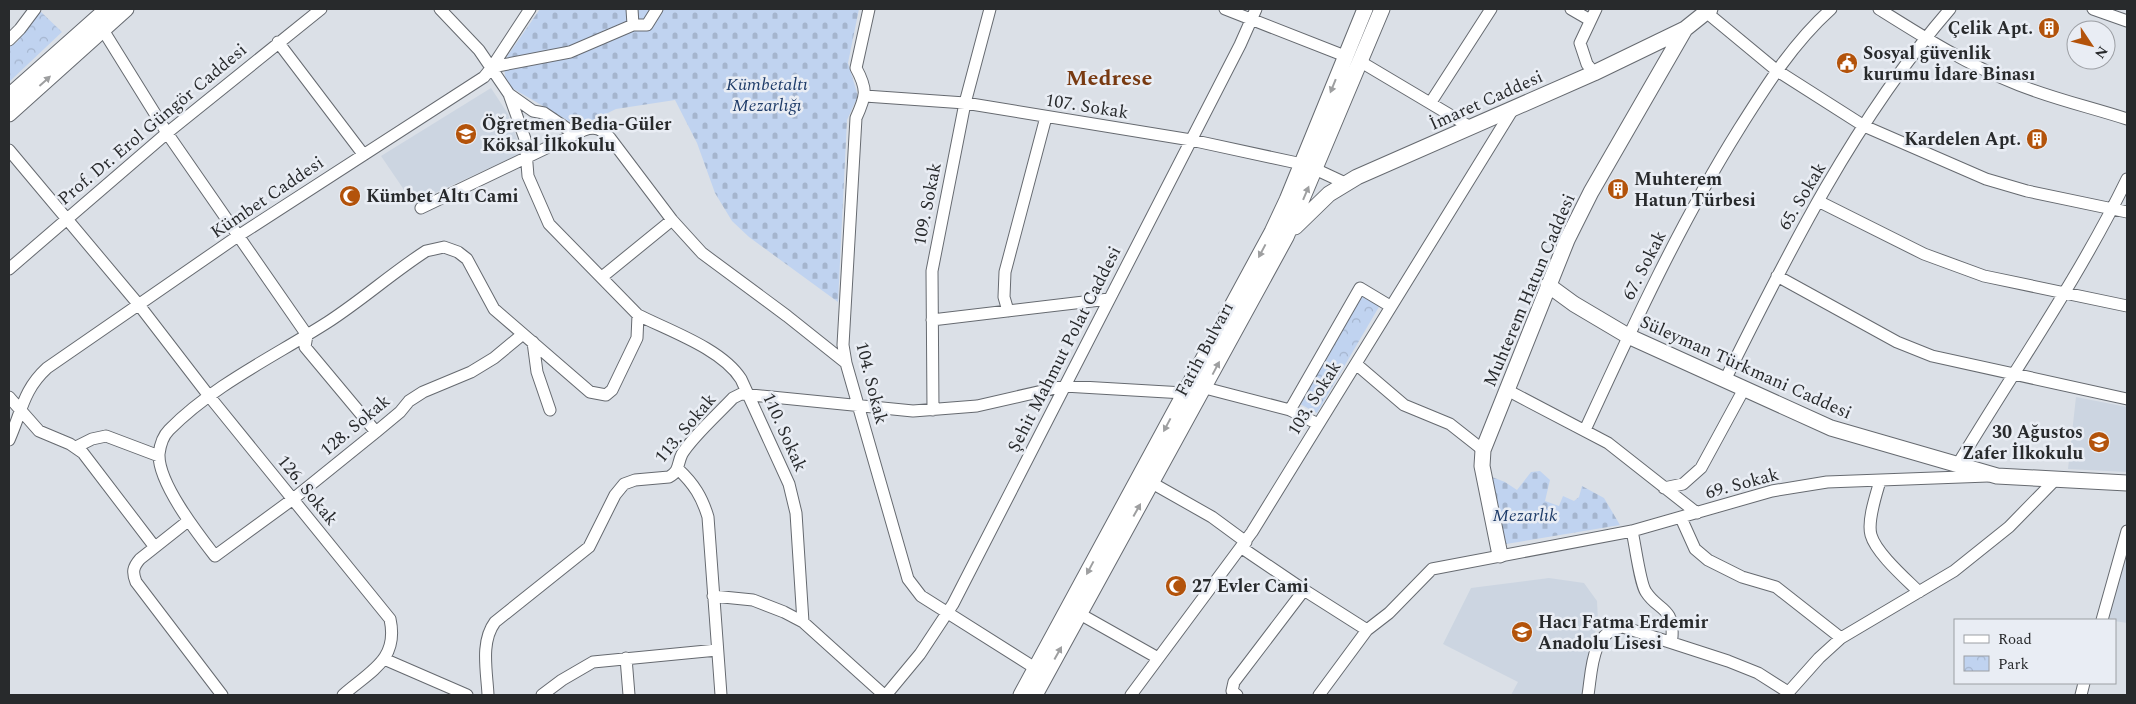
<svg xmlns="http://www.w3.org/2000/svg" width="2136" height="704" font-family="Spectral,serif">
<style>
.built{fill:#ccd5e1}
.cemetery{fill:url(#cemetery-stones)}
.park{fill:url(#park-crowns)}
.lines{fill:none;stroke-linecap:round;stroke-linejoin:round}
.street-casing{stroke:#666a70;stroke-width:13}
.secondary-casing{stroke:#666a70;stroke-width:17}
.street{stroke:#fff;stroke-width:11}
.secondary{stroke:#fff;stroke-width:15}
.oneway{fill:#9e9fa0}
.labels{text-anchor:middle;stroke-width:5;stroke-linejoin:round;paint-order:stroke}
.poi-label{font-size:18px;font-weight:bold;fill:#282a2c;stroke:#e9edf4;text-anchor:start}
.park-label{font-size:18px;font-style:italic;fill:#203d6a;stroke:#e9edf4}
.street-label{font-size:18px;fill:#282a2c;stroke:#e9edf4}
.district-label{font-size:22px;font-weight:bold;fill:#783a12;stroke:#e9edf4}
</style>
<defs>
<pattern id="cemetery-stones" width="16" height="16" patternUnits="userSpaceOnUse" patternTransform="scale(1.25)"><rect width="16" height="16" fill="#c0d3f0"/><path d="M2 7V4a2 2 0 0 1 4 0v3zM10 15v-3a2 2 0 0 1 4 0v3z" fill="#a5b5ce"/></pattern>
<pattern id="park-crowns" width="20" height="18" patternUnits="userSpaceOnUse" patternTransform="scale(1.25)"><rect width="20" height="18" fill="#c0d3f0"/><path d="M2 6a3 3 0 1 1 6 0M12 15a3 3 0 1 1 6 0" fill="none" stroke="#a5b5ce"/></pattern>
</defs>
<rect width="100%" height="100%" fill="#dbe0e7"/>
<path class="built" d="M491 88 508 114 522 153 413 203 381 156Z
M2076 397 2127 407V472L2068 469Z
M2127 553V623L2108 620Z
M1549 578 1584 583 1597 601 1598 621 1588 662 1583 695H1511L1518 682 1443 644 1471 588Z"/>
<path class="cemetery" d="M540 9H859L848 63 858 96 847 120 838 302 749 237 732 221 715 193 697 143 675 100 616 109 579 127 512 88 505 77 504 61Z
M1540 471 1550 480 1545 501 1559 506 1563 496 1574 501 1579 497 1582 486 1604 498 1620 525 1506 544 1492 477 1505 482 1517 490 1531 472Z"/>
<path class="park" d="M40 11 62 32 9 82V47L17 42Z
M1362 295 1380 305 1317 413 1300 404Z"/>
<g class="lines">
<g class="street-casing">
<path id="street" d="M440 9 479 50 509 94 533 111 544 113 575 134
M632 9 633 25H647L657 9
M869 9 856 68C868 90 866 96 856 118L843 345 846 363 908 579 921 596 1035 668
M1225 9 1345 56
M1571 9 1590 20
M1879 9C1922 36 1966 64 2014 83 2050 98 2090 107 2127 119
M2093 9 2127 21
M1706 12 1776 70 1864 126 1986 179 2027 191 2127 212
M103 30 167 133 307 335 305 347 376 432
M9 40 20 29 35 9
M278 42 363 154
M1361 62 1472 128
M492 67 570 52 633 25
M1594 73 1587 64 1580 43 1596 9
M509 94 525 139 528 176 549 224 638 315 637 338 612 390 606 395 590 392 494 309 467 259 458 252 444 247 426 251C392 273 362 300 328 322 275 356 213 385 169 430 163 436 160 446 159 454 158 483 198 534 215 556L293 499 376 432 400 412 409 401 423 392 471 372 494 358 523 334
M865 96 965 103 1191 140 1302 164
M1431 102 1491 9
M9 150 139 305 209 396 390 619C399 660 370 671 343 695
M1315 169 1345 183
M1818 201 1924 254 1984 276 2127 306
M421 208 584 130C596 126 601 129 610 138L672 220 702 253 787 316 846 363
M9 269 167 133 321 9
M1777 276 1897 342 1932 356 2127 399
M602 277 672 220
M1008 311 1004 297 1005 272 1046 117
M638 315C670 331 722 349 741 379L789 484 796 513 803 622 884 695
M932 320 1109 299
M533 342 537 372 550 410
M1356 364 1404 405 1450 424 1483 450
M1725 380C1789 251 1855 119 1950 9
M1205 388 1290 410 1318 424
M1507 390 1608 443 1697 513
M9 397 39 431 70 444 83 453 154 546
M933 410 932 271 965 103 990 9
M1290 410 1360 288 1390 306
M1585 430C1632 328 1679 225 1739 129 1766 86 1793 43 1831 9
M9 440C22 411 23 390 47 368L238 236 484 77 492 67 530 9
M76 447 92 439 106 436 159 456
M1958 464C2015 369 2079 278 2127 179
M678 469C694 484 702 497 708 517L721 695
M1880 481C1876 495 1867 521 1871 535 1876 553 1906 579 1919 592
M1152 483 1212 517 1246 542
M1664 488 1683 484 1701 468 1744 389
M1681 518 1695 549 1708 560 1742 577 1776 587 1841 638
M188 521 140 559C133 567 132 572 136 582L222 695
M1632 531C1635 543 1640 584 1646 592 1658 611 1674 606 1672 637L1668 641
M1304 590 1367 630
M713 596 753 600 784 612 803 622
M1080 614 1158 658
M2102 620 2127 531
M626 658 629 695
M384 659 467 695
M488 695C487 672 480 642 495 622L589 547 615 495 624 484 635 480 669 477C680 471 677 464 682 454 692 437 719 413 733 398L741 394 913 411 977 406 1064 386 1184 393
M542 695 562 680 593 662 717 650
M886 695 920 654 953 604 1240 45 1256 9
M1131 695 1252 532 1513 109
M1237 695 1232 691 1234 682 1304 590 1242 548
M1319 695 1367 630 1389 613 1432 569 1632 531 1772 491 1827 482 1988 476
M1588 695C1592 670 1591 631 1623 627L1728 661 1758 673 1788 692
M1786 695 1819 658 1841 638 1954 571 2009 527 2056 479
M2081 695 2084 683"/>
</g>
<g class="secondary-casing">
<path id="secondary" d="M9 96 107 9
M9 114 126 9
M1295 227 1329 194 1357 177 1594 73 1685 29 1710 9
M1548 285 1574 304 1628 336 1831 428 1997 476 2127 483
M1500 555 1482 466 1483 450 1567 240 1591 192 1685 29
M1021 695 1272 232 1287 200 1365 9
M1035 695 1286 237 1382 9"/>
</g>
<use href="#street" class="street"/>
<use href="#secondary" class="secondary"/>
</g>
<defs><path id="oneway-solid" d="M-6-.8H1V-3.2L6.5 0L1 3.2V.8H-6Z" transform="scale(1.25)"/></defs>
<g class="oneway">
<use href="#oneway-solid" transform="translate(45 81) rotate(-42)"/>
<use href="#oneway-solid" transform="translate(1333 86) rotate(112)"/>
<use href="#oneway-solid" transform="translate(1306 193) rotate(-67)"/>
<use href="#oneway-solid" transform="translate(1262 251) rotate(118)"/>
<use href="#oneway-solid" transform="translate(1216 368) rotate(-62)"/>
<use href="#oneway-solid" transform="translate(1167 425) rotate(118)"/>
<use href="#oneway-solid" transform="translate(1137 510) rotate(-61)"/>
<use href="#oneway-solid" transform="translate(1090 568) rotate(118)"/>
<use href="#oneway-solid" transform="translate(1058 653) rotate(-61)"/>
</g>
<defs>
<g id="building-disc" transform="scale(1.125)"><circle r="9.5" fill="#b3530b" stroke="#e9edf4"/><path d="M-4-6H4V6H1V3H-1V6H-4ZM-2.5-4.3h1.7v1.8h-1.7ZM.8-4.3h1.7v1.8H.8ZM-2.5-1h1.7V.8h-1.7ZM.8-1h1.7V.8H.8Z" fill="#fff"/></g>
<g id="civic-disc" transform="scale(1.125)"><circle r="9.5" fill="#b3530b" stroke="#e9edf4"/><path d="M-.6-6.5H3V-4.5H.6V-3L4-1V1h2V6H-6V1h2V-1L-.6-3ZM-1.2 2.5V6h2.4V2.5Z" fill="#fff"/></g>
<g id="school-disc" transform="scale(1.125)"><circle r="9.5" fill="#b3530b" stroke="#e9edf4"/><path d="M0-5L7-2L0 1L-7-2ZM-4 1L0 2.5L4 1V4Q0 6-4 4Z" fill="#fff"/></g>
<g id="mosque-disc" transform="scale(1.125)"><circle r="9.5" fill="#b3530b" stroke="#e9edf4"/><path d="M3.5-4.9A6 6 0 1 0 3.5 4.9A5 5 0 1 1 3.5-4.9Z" fill="#fff"/></g>
</defs>
<g fill-rule="evenodd">
<use href="#building-disc" x="2049" y="28"/>
<use href="#civic-disc" x="1847" y="63"/>
<use href="#school-disc" x="466" y="134"/>
<use href="#building-disc" x="2037" y="139"/>
<use href="#building-disc" x="1618" y="189"/>
<use href="#mosque-disc" x="350" y="196"/>
<use href="#school-disc" x="2099" y="442"/>
<use href="#mosque-disc" x="1176" y="586"/>
<use href="#school-disc" x="1522" y="632"/>
</g>
<g class="labels">
<g class="poi-label">
<text x="2033" y="34" text-anchor="end">Çelik Apt.</text>
<text x="1863" y="59">Sosyal güvenlik<tspan x="1863" dy="21">kurumu İdare Binası</tspan></text>
<text x="482" y="130">Öğretmen Bedia-Güler<tspan x="482" dy="21">Köksal İlkokulu</tspan></text>
<text x="2021" y="145" text-anchor="end">Kardelen Apt.</text>
<text x="1634" y="185">Muhterem<tspan x="1634" dy="21">Hatun Türbesi</tspan></text>
<text x="366" y="202">Kümbet Altı Cami</text>
<text x="2083" y="438" text-anchor="end">30 Ağustos<tspan x="2083" dy="21">Zafer İlkokulu</tspan></text>
<text x="1192" y="592">27 Evler Cami</text>
<text x="1538" y="628">Hacı Fatma Erdemir<tspan x="1538" dy="21">Anadolu Lisesi</tspan></text>
</g>
<g class="park-label">
<text x="767" y="90">Kümbetaltı<tspan x="767" dy="21">Mezarlığı</tspan></text>
<text x="1525" y="521">Mezarlık</text>
</g>
<g class="street-label">
<text transform="translate(1486 100) rotate(-24)" y="6">İmaret Caddesi</text>
<text transform="translate(1087 106) rotate(9)" y="6">107. Sokak</text>
<text transform="translate(152 124) rotate(-40)" y="6">Prof. Dr. Erol Güngör Caddesi</text>
<text transform="translate(1802 196) rotate(-59)" y="6">65. Sokak</text>
<text transform="translate(267 197) rotate(-34)" y="6">Kümbet Caddesi</text>
<text transform="translate(927 204) rotate(-79)" y="6">109. Sokak</text>
<text transform="translate(1644 265) rotate(-63)" y="6">67. Sokak</text>
<text transform="translate(1529 290) rotate(-67)" y="6">Muhterem Hatun Caddesi</text>
<text transform="translate(1064 349) rotate(-63)" y="6">Şehit Mahmut Polat Caddesi</text>
<text transform="translate(1204 349) rotate(-62)" y="6">Fatih Bulvarı</text>
<text transform="translate(1746 367) rotate(24)" y="6">Süleyman Türkmani Caddesi</text>
<text transform="translate(872 383) rotate(76)" y="6">104. Sokak</text>
<text transform="translate(1314 398) rotate(-58)" y="6">103. Sokak</text>
<text transform="translate(355 425) rotate(-40)" y="6">128. Sokak</text>
<text transform="translate(685 428) rotate(-50)" y="6">113. Sokak</text>
<text transform="translate(785 432) rotate(66)" y="6">110. Sokak</text>
<text transform="translate(1742 483) rotate(-15)" y="6">69. Sokak</text>
<text transform="translate(308 490) rotate(51)" y="6">126. Sokak</text>
</g>
<g class="district-label">
<text x="1109" y="85">Medrese</text>
</g>
</g>
<rect width="2136" height="704" fill="none" stroke="#282a2c" stroke-width="20"/>
<rect x="1954" y="619" width="162" height="65" fill="#e9edf4" stroke="#9c9fa4"/>
<rect x="1964" y="635" width="25" height="8" fill="#ffffff" stroke="#9c9fa4"/>
<text x="1998" y="644" font-size="15" fill="#282a2c">Road</text>
<rect x="1964" y="656" width="25" height="15" fill="url(#park-crowns)" stroke="#9c9fa4"/>
<text x="1998" y="669" font-size="15" fill="#282a2c">Park</text>
<g transform="translate(2091 45) rotate(125)"><circle r="24" fill="#e9edf4" stroke="#9c9fa4"/>
<path d="M0-4L9 19L0 12L-9 19Z" fill="#b3530b"/>
<text y="-8" font-size="14" font-weight="bold" text-anchor="middle" fill="#282a2c">N</text>
</g>
</svg>
